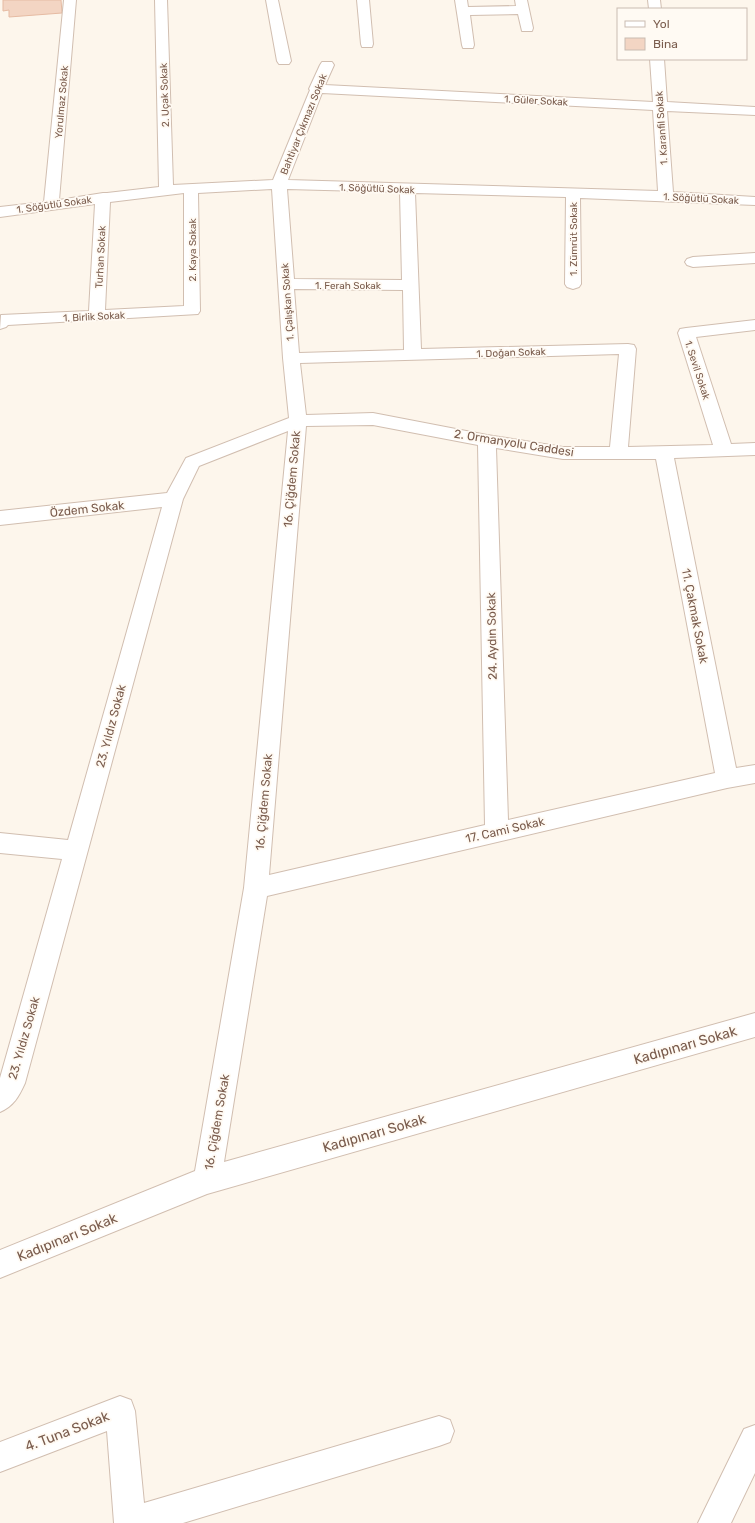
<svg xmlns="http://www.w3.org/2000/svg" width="755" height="1523" font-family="Rubik,sans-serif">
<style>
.building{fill:#f3d5c3;stroke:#e6bba3}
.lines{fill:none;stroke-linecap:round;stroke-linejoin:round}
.minor-casing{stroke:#d1beb0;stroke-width:2}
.minor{fill:#fff;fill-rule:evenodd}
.labels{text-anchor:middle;stroke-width:3.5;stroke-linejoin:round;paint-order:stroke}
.far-street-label{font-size:10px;fill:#7a5c4d;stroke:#fffaf3}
.street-label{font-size:12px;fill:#7a5c4d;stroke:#fffaf3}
.near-street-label{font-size:14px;fill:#7a5c4d;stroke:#fffaf3}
</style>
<rect width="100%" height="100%" fill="#fdf6ec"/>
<path class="building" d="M3 0H61L62 13 9 17V10L3 11Z"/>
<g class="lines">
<g class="minor-casing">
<path id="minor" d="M64 0H76L59 200 103 193H107L159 187 155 0H167L173 185 273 180 310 90 309 89 320 65 322 62H332L334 65 325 85 653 102 650 59H664L667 102 755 107V115L667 111 673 192 755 197V205L580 198 581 284 579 287 573 289 567 287 565 284 566 197 415 193 421 349 628 344 634 345 636 349 628 447 713 445 678 333 680 329 686 328 755 320V330L696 337 731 444 755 443V455L674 458 736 768 755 765V783L727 788 267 896 224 1162 755 1013V1037L207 1194 0 1278V1250L195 1171 244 888 288 431 199 466 183 499 25 1083C19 1096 14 1106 0 1112V1078L62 859 0 853V833L68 840 162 507 0 525V511L167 493 186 458 289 418 283 358 272 189 198 193 200 311 198 314 8 325 6 327 0 329 1 315 89 311 95 204 0 217V207L44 202ZM322 93 653 110 658 191 288 180ZM287 189 400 192 402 280 294 279ZM184 193V306L105 310 110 202ZM294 289 403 290 404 350 299 353ZM619 354 610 447H563L487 435 373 413 306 415 300 363ZM373 425 478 445 485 825 269 875 306 426ZM496 448 563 459H656L715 773 508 820Z
M266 0H278L291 61 289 64H279L277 61Z
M357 0H369L373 44 372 47H362L361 44Z
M455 0H467L468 7 516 6 515 0H527L533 28 532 31H522L518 14 470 15 474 45 473 48H463L462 45Z
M648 0H660L661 9H649Z
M755 253V263L693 267 687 265 685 262 687 259 693 257Z
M120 1396 131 1400 135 1411 144 1503 439 1416 450 1420 454 1431 450 1442 439 1446 183 1523H114L107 1431 0 1472V1442Z
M755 1425V1473L731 1523H698L744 1429Z"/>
</g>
<use href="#minor" class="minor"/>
</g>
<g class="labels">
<g class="far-street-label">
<text transform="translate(164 95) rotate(-92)" y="4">2. Uçak Sokak</text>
<text transform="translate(536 100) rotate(3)" y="4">1. Güler Sokak</text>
<text transform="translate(61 102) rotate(-85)" y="4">Yorulmaz Sokak</text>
<text transform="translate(303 124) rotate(-68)" y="4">Bahtiyar Çıkmazı Sokak</text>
<text transform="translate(661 128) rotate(-94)" y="4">1. Karanfil Sokak</text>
<text transform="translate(377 188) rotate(2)" y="4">1. Söğütlü Sokak</text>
<text transform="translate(701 198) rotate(3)" y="4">1. Söğütlü Sokak</text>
<text transform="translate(54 204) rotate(-8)" y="4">1. Söğütlü Sokak</text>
<text transform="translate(573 239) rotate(-90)" y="4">1. Zümrüt Sokak</text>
<text transform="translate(192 250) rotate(-90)" y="4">2. Kaya Sokak</text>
<text transform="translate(100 257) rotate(-87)" y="4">Turhan Sokak</text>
<text x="348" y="289">1. Ferah Sokak</text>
<text transform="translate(287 302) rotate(-94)" y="4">1. Çalışkan Sokak</text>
<text transform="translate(94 316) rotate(-3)" y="4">1. Birlik Sokak</text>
<text transform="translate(511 352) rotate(-2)" y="4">1. Doğan Sokak</text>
<text transform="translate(698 370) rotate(72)" y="4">1. Sevil Sokak</text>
</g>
<g class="street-label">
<text transform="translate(514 443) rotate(9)" y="4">2. Ormanyolu Caddesi</text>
<text transform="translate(292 479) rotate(-85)" y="4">16. Çiğdem Sokak</text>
<text transform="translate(87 509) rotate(-6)" y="4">Özdem Sokak</text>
<text transform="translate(695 616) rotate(79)" y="4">11. Çakmak Sokak</text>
<text transform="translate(492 636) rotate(-91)" y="4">24. Aydın Sokak</text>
<text transform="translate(111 726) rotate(-75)" y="4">23. Yıldız Sokak</text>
<text transform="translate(264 802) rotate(-85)" y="4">16. Çiğdem Sokak</text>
<text transform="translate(505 830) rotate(-13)" y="4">17. Cami Sokak</text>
<text transform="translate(24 1038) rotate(-74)" y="4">23. Yıldız Sokak</text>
<text transform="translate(217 1122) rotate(-80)" y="4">16. Çiğdem Sokak</text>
</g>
<g class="near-street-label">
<text transform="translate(685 1045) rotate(-16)" y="5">Kadıpınarı Sokak</text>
<text transform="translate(374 1133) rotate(-16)" y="5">Kadıpınarı Sokak</text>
<text transform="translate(67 1237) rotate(-22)" y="5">Kadıpınarı Sokak</text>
<text transform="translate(67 1431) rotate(-21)" y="5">4. Tuna Sokak</text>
</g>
</g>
<rect x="617" y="8" width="130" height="52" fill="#fffaf3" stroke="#cabbb1"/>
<rect x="625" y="21" width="20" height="6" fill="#ffffff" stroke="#cabbb1"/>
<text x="653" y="28" font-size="12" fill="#7a5c4d">Yol</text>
<rect x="625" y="38" width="20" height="12" fill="#f3d5c3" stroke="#cabbb1"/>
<text x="653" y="48" font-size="12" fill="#7a5c4d">Bina</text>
</svg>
